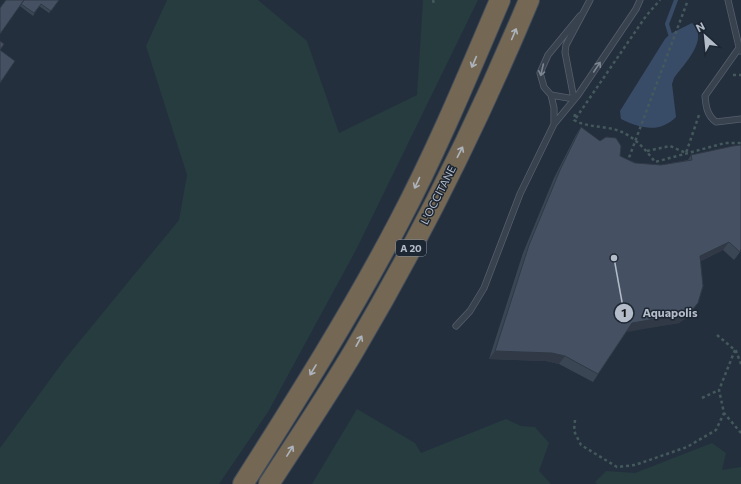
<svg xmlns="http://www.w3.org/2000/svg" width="741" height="484" font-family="Commissioner,sans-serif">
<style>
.green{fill:#263c3f}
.water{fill:#394c67}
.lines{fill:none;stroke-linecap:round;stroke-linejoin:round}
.stream{stroke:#394c67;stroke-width:4}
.service-casing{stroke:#565f6c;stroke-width:7}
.motorway-casing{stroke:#434c59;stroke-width:22}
.path{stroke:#44595c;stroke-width:2.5;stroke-dasharray:3 3;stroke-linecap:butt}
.service{stroke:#38414e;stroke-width:5.5}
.motorway{stroke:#746855;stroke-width:20}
.path-bridge{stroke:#44595c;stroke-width:2.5;stroke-dasharray:3 3;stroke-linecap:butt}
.wall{fill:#3b4654}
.shaded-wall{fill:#303945}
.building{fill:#455162;stroke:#303945}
.oneway{stroke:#aeb4bd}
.oneway2{stroke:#7c8592}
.labels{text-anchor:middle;stroke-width:3;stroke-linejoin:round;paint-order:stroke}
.shield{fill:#1d2633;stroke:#878f9c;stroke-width:1}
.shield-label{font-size:10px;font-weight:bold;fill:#b4bcc9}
.street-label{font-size:11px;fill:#b4bcc9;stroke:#1d2633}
.leader{fill:none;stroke:#b4bcc9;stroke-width:1.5}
.callout-dot{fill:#b4bcc9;stroke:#1d2633;stroke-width:1.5}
.mark-label{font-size:12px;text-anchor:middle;font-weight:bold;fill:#111}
.callout-label{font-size:12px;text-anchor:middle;font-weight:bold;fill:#b4bcc9;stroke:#1d2633;stroke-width:3;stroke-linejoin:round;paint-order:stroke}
</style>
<rect width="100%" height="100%" fill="#242f3e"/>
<path class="green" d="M167 0H258L307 41 339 133 417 95 423 0H478L357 248 268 412 219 484H0V448L65 359 179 220 187 175 146 46Z
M357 409 415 443 421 453 506 419 521 426 535 427 549 443 539 471 551 484H312Z
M712 443 726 453 722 470 741 467V484H597L595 482 606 471 635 473Z"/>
<path class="water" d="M692 23C710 39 684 64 674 78L672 84 676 117C659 134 640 128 621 119L620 111 665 39 670 34Z"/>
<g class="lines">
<path class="stream" d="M670 34 667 24 676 0"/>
<g class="service-casing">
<path id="service" d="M728 0 740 51
M739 48 705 96C706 107 707 115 716 122L741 119
M551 95 554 108V124
M574 99 551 95 544 87 540 73 548 55 580 16
M574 99 565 52 566 45 590 0
M456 326 470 311 484 288 520 194 554 124 578 95 636 9 640 0"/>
</g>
<g class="motorway-casing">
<path id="motorway" d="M243 484C297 399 352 312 399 222 437 150 468 75 500 0
M269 484C298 439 328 395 355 349 421 237 479 120 529 0"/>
</g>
<path class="path" d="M433 0 434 4
M733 75H741
M575 114 574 120C584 126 596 126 608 128 629 131 643 146 655 162L725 143H741
M576 118 646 16 660 0
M647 151 670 146 686 153 699 115
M717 335 736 351 741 364
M735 350 719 390 724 413 741 433
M702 398 719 390
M575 420 574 431 581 445 617 467 635 465 687 447 716 430 724 413"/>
<use href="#service" class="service"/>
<use href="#motorway" class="motorway"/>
<path class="path-bridge" d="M627 163 688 0"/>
</g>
<path class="wall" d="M6 0H59L49 13 39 6 33 16 20 6Z
M581 127 620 156 635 163 661 165 688 160 691 155 740 252 734 260 723 250 701 261 692 311 686 318 679 323 627 331 593 382 559 364 546 361 489 359 523 253 554 178 576 135Z"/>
<path class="shaded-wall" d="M729 242 723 250 694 264 700 256Z
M698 303 686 318 679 323 627 332 632 323Z
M495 351 552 353 565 356 559 364 546 361 489 359Z"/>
<path class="building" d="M6 0H24L0 34V8Z
M24 0H59L51 11 41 4 34 13 21 4Z
M0 41 4 44 0 50 15 61 0 83Z
M581 127 600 141 606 137 616 138 621 146 620 156 635 163 661 165 692 160 691 155 733 146 741 145V249L740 252 729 242 700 256 703 286 698 303 692 310 684 314 632 323 598 374 565 356 552 353 495 351 529 245 560 170Z"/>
<defs><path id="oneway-shaft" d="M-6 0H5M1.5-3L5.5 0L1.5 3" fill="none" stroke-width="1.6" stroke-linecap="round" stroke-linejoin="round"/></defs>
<g class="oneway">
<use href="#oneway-shaft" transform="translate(514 34) rotate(-67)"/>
<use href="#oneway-shaft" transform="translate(474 62) rotate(113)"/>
<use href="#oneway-shaft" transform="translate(460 152) rotate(-63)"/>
<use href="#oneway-shaft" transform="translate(417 183) rotate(115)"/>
<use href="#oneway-shaft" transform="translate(359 341) rotate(-61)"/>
<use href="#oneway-shaft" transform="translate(313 370) rotate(121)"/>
<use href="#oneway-shaft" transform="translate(290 451) rotate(-58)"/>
</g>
<g class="oneway2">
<use href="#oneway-shaft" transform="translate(597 67) rotate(-56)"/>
<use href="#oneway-shaft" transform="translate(542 70) rotate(103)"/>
</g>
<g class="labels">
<rect class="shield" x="396" y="240" width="30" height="16" rx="3"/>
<g class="shield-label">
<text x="411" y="252">A 20</text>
</g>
<g class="street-label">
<text transform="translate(438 195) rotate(-63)" y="4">L'OCCITANE</text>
</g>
</g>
<path class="leader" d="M614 258L624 313"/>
<g class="callout-dot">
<circle cx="614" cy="258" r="4"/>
<circle cx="624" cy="313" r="10"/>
</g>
<g class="mark-label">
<text x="624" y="317">1</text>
</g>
<g class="callout-label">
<text x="670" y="317">Aquapolis</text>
</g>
<g transform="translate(705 36) rotate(333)" stroke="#1d2633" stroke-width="3" paint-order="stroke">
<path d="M0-3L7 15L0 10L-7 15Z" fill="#b4bcc9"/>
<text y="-6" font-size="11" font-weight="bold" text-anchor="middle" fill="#b4bcc9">N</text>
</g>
</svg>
